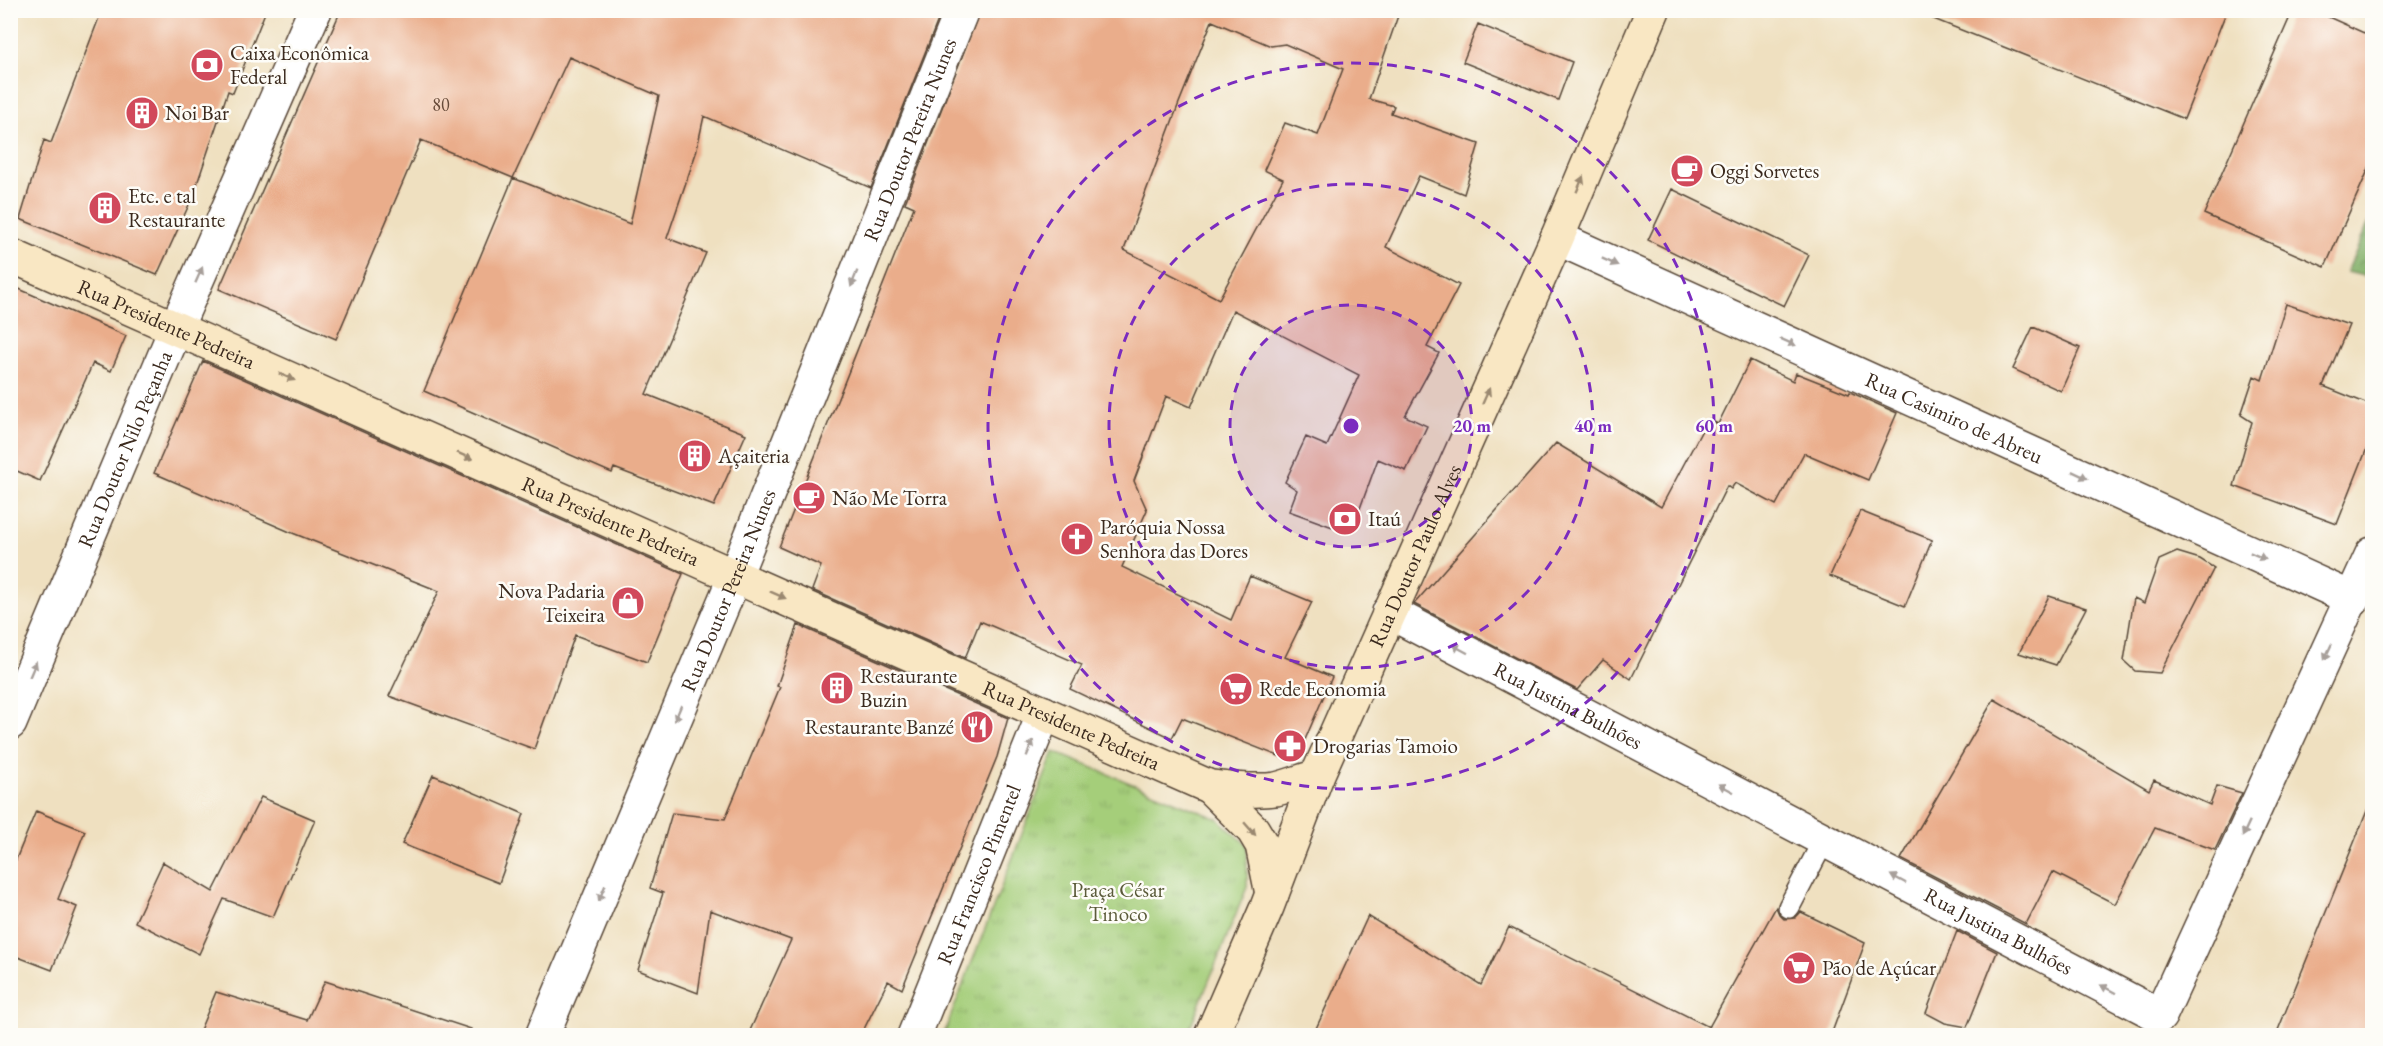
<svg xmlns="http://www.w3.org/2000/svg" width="2383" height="1046" font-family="'EB Garamond',serif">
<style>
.forest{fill:url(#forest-crowns);stroke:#606e44;stroke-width:1.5}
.park{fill:url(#park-tufts);stroke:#707c4c;stroke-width:1.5}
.building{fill:#eaad8b;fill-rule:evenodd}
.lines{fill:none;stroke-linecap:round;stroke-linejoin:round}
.lane-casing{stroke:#564536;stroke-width:24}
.street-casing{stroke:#564536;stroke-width:36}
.secondary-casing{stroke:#564536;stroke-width:36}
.lane{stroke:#fff;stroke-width:21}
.street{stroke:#fff;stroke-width:33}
.secondary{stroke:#f9e7c3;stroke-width:33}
.oneway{fill:#9a8870}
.oneway2{fill:#a79f9a}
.ring{fill:none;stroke:#7b2cbf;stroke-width:3;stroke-dasharray:10 8}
.labels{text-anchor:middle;stroke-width:5;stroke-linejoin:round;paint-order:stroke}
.number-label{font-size:18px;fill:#674b39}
.poi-label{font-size:21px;fill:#3b2a1e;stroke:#fdfcf7;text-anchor:start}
.street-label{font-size:21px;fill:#3b2a1e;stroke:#fdfcf7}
.park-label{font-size:21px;fill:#5b5b3a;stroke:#fdfcf7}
.centre{fill:#7b2cbf;stroke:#fdfcf7;stroke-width:3}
.ring-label{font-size:18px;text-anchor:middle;font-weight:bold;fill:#7b2cbf;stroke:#fdfcf7;stroke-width:5;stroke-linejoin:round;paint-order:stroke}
</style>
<defs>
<pattern id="forest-crowns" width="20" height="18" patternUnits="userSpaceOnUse" patternTransform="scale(1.5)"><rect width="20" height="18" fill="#84b16a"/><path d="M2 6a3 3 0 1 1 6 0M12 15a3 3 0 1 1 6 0" fill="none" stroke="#6d9057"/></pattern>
<pattern id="park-tufts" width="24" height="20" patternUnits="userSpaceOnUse" patternTransform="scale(1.5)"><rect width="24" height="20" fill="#a5ce7a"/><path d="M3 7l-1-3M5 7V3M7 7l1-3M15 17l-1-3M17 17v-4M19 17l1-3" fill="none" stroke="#8fb169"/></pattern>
</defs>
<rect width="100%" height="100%" fill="#fdfcf7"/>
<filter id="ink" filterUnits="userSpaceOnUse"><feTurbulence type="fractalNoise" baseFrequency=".0167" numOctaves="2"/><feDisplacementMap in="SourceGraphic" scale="12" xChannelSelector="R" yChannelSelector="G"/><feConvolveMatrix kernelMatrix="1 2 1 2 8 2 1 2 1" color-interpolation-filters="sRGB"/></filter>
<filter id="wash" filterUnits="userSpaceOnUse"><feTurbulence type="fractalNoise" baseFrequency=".008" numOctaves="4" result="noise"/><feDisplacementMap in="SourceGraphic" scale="24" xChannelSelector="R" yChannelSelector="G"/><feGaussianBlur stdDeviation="1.35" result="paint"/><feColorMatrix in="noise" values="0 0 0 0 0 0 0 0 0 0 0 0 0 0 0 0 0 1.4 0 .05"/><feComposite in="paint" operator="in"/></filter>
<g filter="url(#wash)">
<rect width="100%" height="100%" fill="#efe0c0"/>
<path class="forest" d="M2372 215V278L2347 272Z"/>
<path class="park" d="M1054 752 1218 819 1247 845V887L1187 1035 943 1036Z"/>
<g id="blocks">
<path class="building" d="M102 10H266L233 93 228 91 193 196 157 275 20 219 44 140 51 143Z
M341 10H942L871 188 704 116 696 153 667 238 706 253 646 394 746 434 714 506 614 468 612 473 424 391 513 178 421 140 336 339 219 289ZM569 57 659 96 630 224 513 178Z
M980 10H1400L1369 99 1394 106 1391 113 1479 144 1464 194 1419 176 1386 247 1459 285 1427 347 1439 353 1405 416 1427 426 1406 471 1378 459 1355 522 1342 517 1338 529 1289 511 1297 490 1285 482 1306 437 1327 446 1359 375 1233 310 1191 407 1166 396 1134 481 1147 510 1122 567 1231 620 1250 576 1312 602 1285 657 1332 677 1304 742 1281 757 1182 718 1172 738 1070 689 1082 665 980 621 965 658 812 590 821 566 779 547 914 207 905 203ZM1212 21 1271 46 1285 44 1343 69 1318 135 1285 123 1264 170 1283 179 1219 299 1124 250 1179 103Z
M1916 10H2227L2184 119 1916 12Z
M2293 10H2313L2373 37V159L2325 267 2204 214Z
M1478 24 1572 62 1558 100 1463 62Z
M1672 189 1809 255 1784 306 1648 240Z
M10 285 126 336 111 371 93 363 40 481 10 468Z
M2286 304 2349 325 2323 386 2373 406V433L2337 524 2234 486 2252 422 2241 415 2254 376 2262 380Z
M2033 327 2080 348 2061 391 2013 369Z
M1750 360 1793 381 1796 373 1849 394 1850 392 1897 413 1868 480 1804 453 1776 505 1735 483 1731 489 1727 486 1631 679 1603 660 1577 690 1414 604 1556 443 1661 507 1708 419 1718 424Z
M203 361 683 574 647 662 575 635 534 749 389 696 439 591 290 532 154 473Z
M1860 511 1932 540 1905 606 1830 576Z
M2177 552 2200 559 2214 568 2160 673 2135 671 2124 661 2134 598 2144 603 2159 560Z
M2049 596 2086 608 2056 665 2019 653Z
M798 625 1008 718 997 757 902 989 888 981 861 1035H748L791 940 710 910 698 993 638 970 663 893 650 888 672 813 725 819 780 687 777 686Z
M1994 699 2149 790 2154 780 2210 805 2217 786 2242 793 2215 850 2155 828 2115 904 2053 872 2026 924 1901 859Z
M433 775 524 814 499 883 402 844Z
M261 797 315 820 273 917 224 899 199 954 135 922 163 862 213 892Z
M2371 801 2373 1035H2276Z
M36 811 85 831 58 899 77 907 52 970 10 954V874Z
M1776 907 1779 914 1784 919 1795 918 1801 912 1865 943 1831 1035H1313L1368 916 1481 985 1509 927 1709 1027Z
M1957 931 1997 952 1967 1027 1945 1023 1926 1013Z
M325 981 471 1029 470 1035H198L216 992 307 1020Z"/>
</g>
</g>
<g filter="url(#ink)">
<use href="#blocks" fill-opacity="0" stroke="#564536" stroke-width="1.5"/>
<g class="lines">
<g class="lane-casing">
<path id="lane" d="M1789 907 1824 840"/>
</g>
<g class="street-casing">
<g id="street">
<path id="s1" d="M1557 238 2353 599"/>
<path id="s2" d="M1389 612 2160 1016 2372 554"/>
<path id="s3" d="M10 723 176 328 315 10"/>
<path id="s4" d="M542 1036 735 576 962 10"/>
<path id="s5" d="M914 1036 1044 713"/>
</g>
</g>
<g class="secondary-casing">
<g id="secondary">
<path id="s6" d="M10 255 1210 787C1232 789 1254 792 1276 789 1290 786 1303 780 1317 776"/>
<path d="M1210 787 1253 830 1262 845 1272 894"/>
<path id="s7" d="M1211 1036 1267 907 1317 776 1557 238 1653 10"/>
</g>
</g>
<use href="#lane" class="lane"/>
<use href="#street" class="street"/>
<use href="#secondary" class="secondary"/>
</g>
<defs><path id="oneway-solid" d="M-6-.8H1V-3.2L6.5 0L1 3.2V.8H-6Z" transform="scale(1.5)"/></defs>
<g class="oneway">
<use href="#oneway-solid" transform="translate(1580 184) rotate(-67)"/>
<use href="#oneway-solid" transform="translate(287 377) rotate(24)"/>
<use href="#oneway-solid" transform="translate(1486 396) rotate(-66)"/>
<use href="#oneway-solid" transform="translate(465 456) rotate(24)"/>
<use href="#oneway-solid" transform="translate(778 595) rotate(24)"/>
<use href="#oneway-solid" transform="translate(1250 829) rotate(49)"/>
</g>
<g class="oneway2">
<use href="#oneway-solid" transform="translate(1610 262) rotate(24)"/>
<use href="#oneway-solid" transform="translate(199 275) rotate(-66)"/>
<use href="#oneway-solid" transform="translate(854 279) rotate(112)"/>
<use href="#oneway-solid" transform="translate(1788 342) rotate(24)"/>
<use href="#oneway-solid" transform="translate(2080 475) rotate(25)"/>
<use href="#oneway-solid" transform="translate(2258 556) rotate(24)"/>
<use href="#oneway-solid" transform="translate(1460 649) rotate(-152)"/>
<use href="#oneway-solid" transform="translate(2328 652) rotate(115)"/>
<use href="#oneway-solid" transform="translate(33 669) rotate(-67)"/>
<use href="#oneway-solid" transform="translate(678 713) rotate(113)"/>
<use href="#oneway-solid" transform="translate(1030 748) rotate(-68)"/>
<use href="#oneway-solid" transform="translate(1726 788) rotate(-152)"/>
<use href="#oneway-solid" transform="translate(2246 829) rotate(115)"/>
<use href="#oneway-solid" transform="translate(1898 879) rotate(-152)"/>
<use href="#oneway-solid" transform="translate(602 893) rotate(113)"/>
<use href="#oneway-solid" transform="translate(2108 989) rotate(-152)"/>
</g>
</g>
<circle cx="1351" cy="426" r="121" fill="#7b2cbf" fill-opacity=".12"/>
<g class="ring">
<circle cx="1351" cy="426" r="121"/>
<circle cx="1351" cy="426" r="242"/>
<circle cx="1351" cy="426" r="363"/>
</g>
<defs>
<g id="bank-disc" transform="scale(1.725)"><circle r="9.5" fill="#d1495b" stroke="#fdfcf7"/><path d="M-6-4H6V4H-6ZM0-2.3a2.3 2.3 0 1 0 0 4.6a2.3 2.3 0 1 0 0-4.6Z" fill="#fff"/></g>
<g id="building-disc" transform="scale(1.725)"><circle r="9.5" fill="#d1495b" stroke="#fdfcf7"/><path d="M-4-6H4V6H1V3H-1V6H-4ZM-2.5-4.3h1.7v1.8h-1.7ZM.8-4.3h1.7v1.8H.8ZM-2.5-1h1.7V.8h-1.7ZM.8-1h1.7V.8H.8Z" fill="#fff"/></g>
<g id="cafe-disc" transform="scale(1.725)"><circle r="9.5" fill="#d1495b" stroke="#fdfcf7"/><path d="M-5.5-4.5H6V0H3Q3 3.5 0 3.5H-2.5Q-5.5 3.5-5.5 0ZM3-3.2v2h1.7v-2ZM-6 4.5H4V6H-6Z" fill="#fff"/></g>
<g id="church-disc" transform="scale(1.725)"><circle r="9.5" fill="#d1495b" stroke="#fdfcf7"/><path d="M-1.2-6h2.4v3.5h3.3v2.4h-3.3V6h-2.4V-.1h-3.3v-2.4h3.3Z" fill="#fff"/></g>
<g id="shop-disc" transform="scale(1.725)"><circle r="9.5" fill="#d1495b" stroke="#fdfcf7"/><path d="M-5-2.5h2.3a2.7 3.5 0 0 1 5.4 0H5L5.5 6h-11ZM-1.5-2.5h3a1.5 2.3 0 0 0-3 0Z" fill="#fff"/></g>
<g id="supermarket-disc" transform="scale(1.725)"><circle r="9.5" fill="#d1495b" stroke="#fdfcf7"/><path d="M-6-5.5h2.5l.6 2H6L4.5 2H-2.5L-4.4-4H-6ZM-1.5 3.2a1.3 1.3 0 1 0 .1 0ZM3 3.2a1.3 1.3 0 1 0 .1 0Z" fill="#fff"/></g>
<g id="restaurant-disc" transform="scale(1.725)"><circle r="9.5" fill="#d1495b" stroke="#fdfcf7"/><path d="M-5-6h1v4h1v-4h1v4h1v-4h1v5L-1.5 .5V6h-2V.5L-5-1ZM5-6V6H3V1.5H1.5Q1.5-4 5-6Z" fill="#fff"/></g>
<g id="pharmacy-disc" transform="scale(1.725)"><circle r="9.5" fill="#d1495b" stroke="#fdfcf7"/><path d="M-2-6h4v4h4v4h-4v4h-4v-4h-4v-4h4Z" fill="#fff"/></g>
</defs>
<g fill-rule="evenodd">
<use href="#bank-disc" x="207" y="65"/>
<use href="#building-disc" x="142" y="113"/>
<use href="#cafe-disc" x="1687" y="171"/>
<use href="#building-disc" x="105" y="208"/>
<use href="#building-disc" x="695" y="456"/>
<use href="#cafe-disc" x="809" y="498"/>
<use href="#bank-disc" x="1345" y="519"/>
<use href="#church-disc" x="1077" y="539"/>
<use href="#shop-disc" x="628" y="603"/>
<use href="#building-disc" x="837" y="688"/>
<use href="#supermarket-disc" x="1236" y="689"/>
<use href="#restaurant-disc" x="977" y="727"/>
<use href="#pharmacy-disc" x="1290" y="746"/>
<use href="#supermarket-disc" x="1799" y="968"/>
</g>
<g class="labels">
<g class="number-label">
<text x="441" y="111">80</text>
</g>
<g class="poi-label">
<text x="230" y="60">Caixa Econômica<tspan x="230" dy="24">Federal</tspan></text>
<text x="165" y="120">Noi Bar</text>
<text x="1710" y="178">Oggi Sorvetes</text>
<text x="128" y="203">Etc. e tal<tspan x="128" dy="24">Restaurante</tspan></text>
<text x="718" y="463">Açaiteria</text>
<text x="832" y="505">Não Me Torra</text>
<text x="1368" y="526">Itaú</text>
<text x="1100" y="534">Paróquia Nossa<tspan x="1100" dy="24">Senhora das Dores</tspan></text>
<text x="605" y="598" text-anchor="end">Nova Padaria<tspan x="605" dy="24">Teixeira</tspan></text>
<text x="860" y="683">Restaurante<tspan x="860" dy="24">Buzin</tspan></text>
<text x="1259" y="696">Rede Economia</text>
<text x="954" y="734" text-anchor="end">Restaurante Banzé</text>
<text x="1313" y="753">Drogarias Tamoio</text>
<text x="1822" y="975">Pão de Açúcar</text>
</g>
<g class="street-label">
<text dy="7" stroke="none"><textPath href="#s4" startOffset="969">Rua Doutor Pereira Nunes</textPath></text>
<text dy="7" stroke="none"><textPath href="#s6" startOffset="171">Rua Presidente Pedreira</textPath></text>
<text dy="7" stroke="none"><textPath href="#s1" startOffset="436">Rua Casimiro de Abreu</textPath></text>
<text dy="7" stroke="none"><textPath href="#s3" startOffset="297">Rua Doutor Nilo Peçanha</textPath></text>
<text dy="7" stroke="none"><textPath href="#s6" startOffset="657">Rua Presidente Pedreira</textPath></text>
<text dy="7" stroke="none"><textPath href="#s7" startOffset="522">Rua Doutor Paulo Alves</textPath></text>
<text dy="7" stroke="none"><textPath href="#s4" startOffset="483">Rua Doutor Pereira Nunes</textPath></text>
<text dy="7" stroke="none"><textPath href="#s2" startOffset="202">Rua Justina Bulhões</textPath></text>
<text dy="7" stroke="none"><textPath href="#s6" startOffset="1161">Rua Presidente Pedreira</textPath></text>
<text dy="7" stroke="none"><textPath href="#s5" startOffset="174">Rua Francisco Pimentel</textPath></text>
<text dy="7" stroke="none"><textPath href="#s2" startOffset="688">Rua Justina Bulhões</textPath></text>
</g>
<g class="park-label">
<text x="1118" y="897">Praça César<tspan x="1118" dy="24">Tinoco</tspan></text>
</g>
</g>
<circle cx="1351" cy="426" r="9" class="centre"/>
<g class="ring-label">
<text x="1472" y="432">20 m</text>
<text x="1593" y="432">40 m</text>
<text x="1714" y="432">60 m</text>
</g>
<rect width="2383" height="1046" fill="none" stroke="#fdfcf7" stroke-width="36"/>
</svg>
